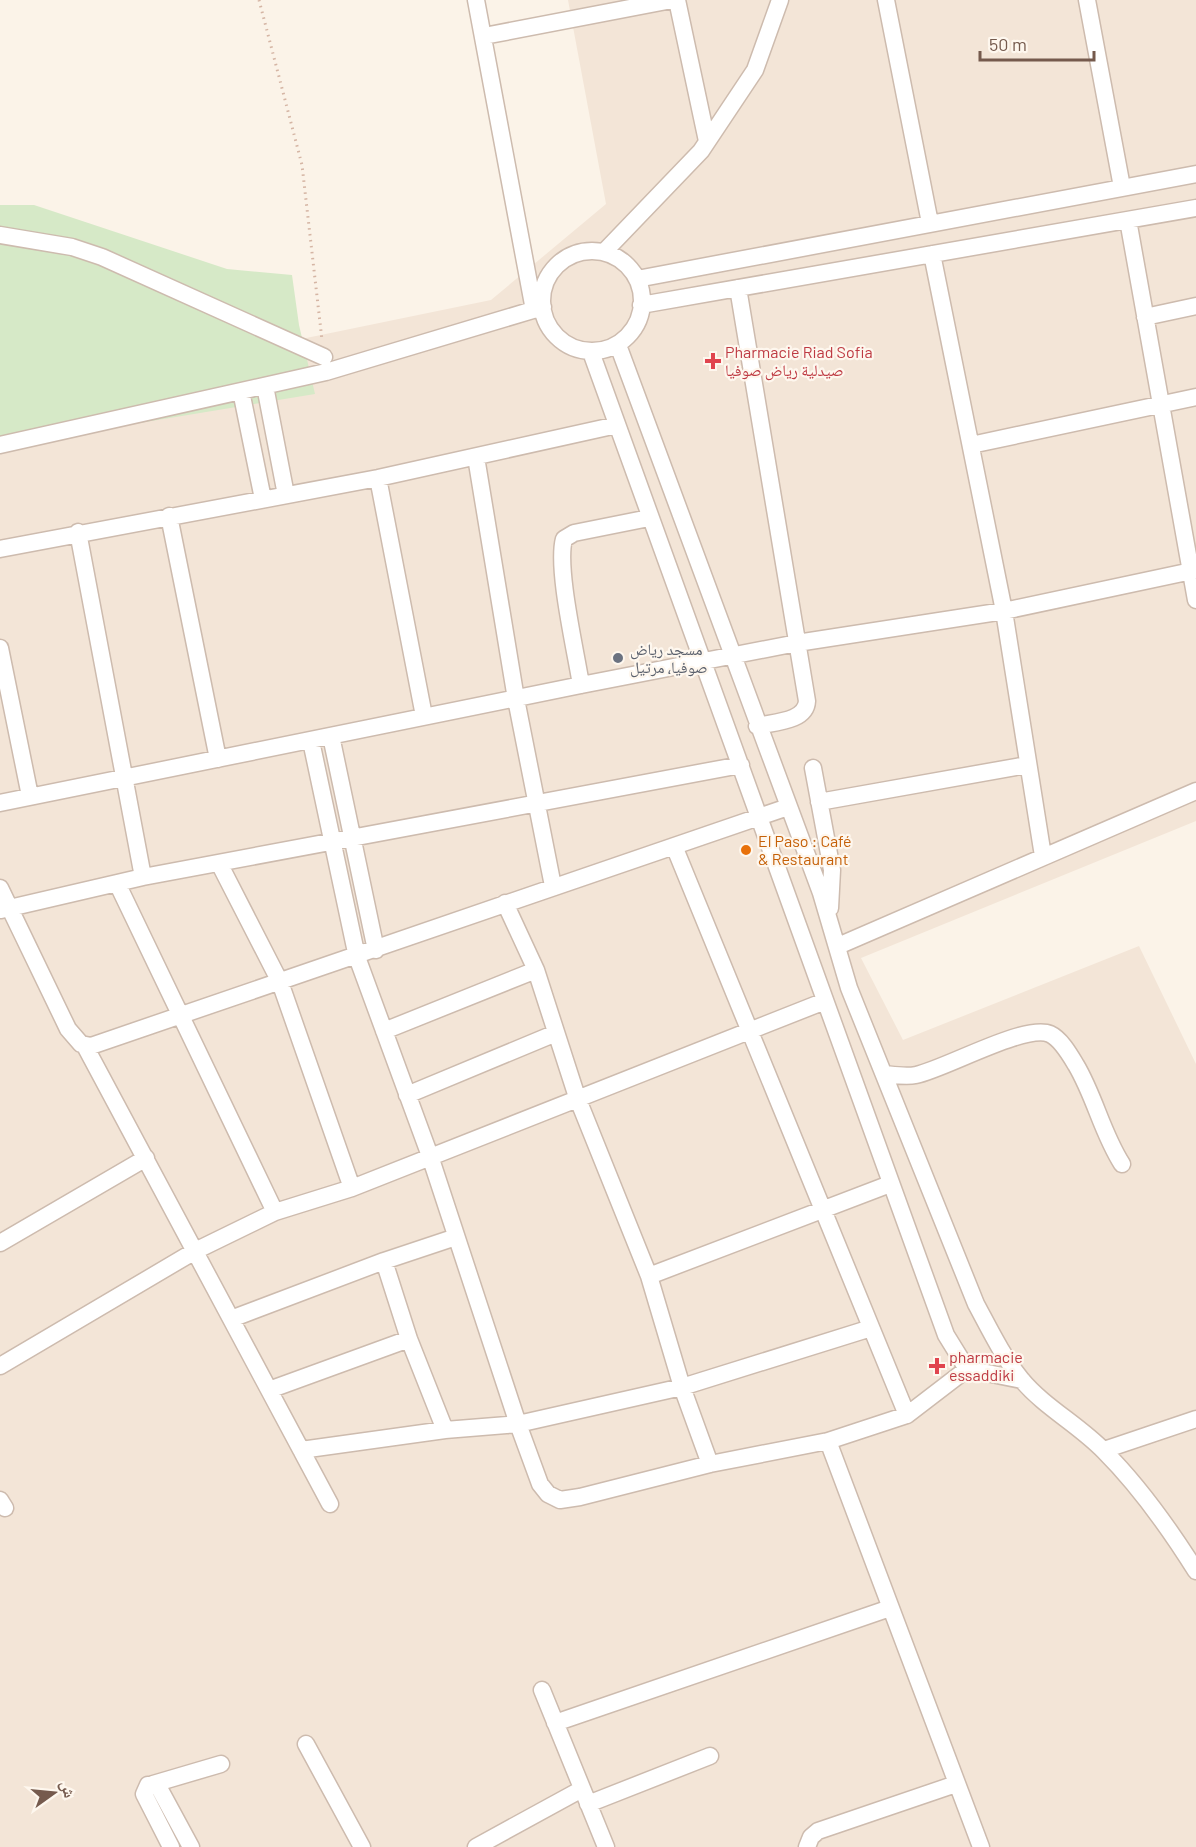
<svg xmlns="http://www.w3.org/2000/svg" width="1196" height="1847" font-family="Barlow,'Noto Naskh Arabic',sans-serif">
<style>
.residential{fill:#f3e5d7}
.grass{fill:#d6e9c7}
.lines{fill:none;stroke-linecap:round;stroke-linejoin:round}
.minor-casing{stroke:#cdbbae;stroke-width:19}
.path{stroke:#d5b5a4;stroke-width:3;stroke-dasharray:1.5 4.5;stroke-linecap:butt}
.minor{stroke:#fff;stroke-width:16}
.health-dot{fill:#e0444e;stroke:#fef7ee;stroke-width:2}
.worship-dot{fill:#6b7280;stroke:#fef7ee;stroke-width:2}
.food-dot{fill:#e8710a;stroke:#fef7ee;stroke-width:2}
.labels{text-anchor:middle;stroke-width:4.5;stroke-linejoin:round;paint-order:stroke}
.health-label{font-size:16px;fill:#be3a42;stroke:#fef7ee;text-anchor:start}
.worship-label{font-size:16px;fill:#5b616d;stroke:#fef7ee;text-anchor:start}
.food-label{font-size:16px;fill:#c56008;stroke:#fef7ee;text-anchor:start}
</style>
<rect width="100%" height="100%" fill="#fbf3e8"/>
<path class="residential" d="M568 0H1196V821L861 958 903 1040 1139 946 1196 1064V1847H0V401L491 300 606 204Z"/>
<path class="grass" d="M0 205H34L227 269 292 275 299 325 315 394 0 446Z"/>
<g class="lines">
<g class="minor-casing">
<path id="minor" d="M476 0 534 310
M677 0 707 141
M886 0 930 223
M1087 0 1122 187
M484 36 672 0
M1128 220 1196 600
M0 235 72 247 102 257 324 357
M542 301a50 50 0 1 1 100 0a50 50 0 1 1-100 0Z
M604 252 701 151 755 70 780 0
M932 254 1004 611 1043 856
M637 279 1196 174
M738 288 807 701C806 722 773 722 757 726
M641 305 1196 208
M1145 317 1196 306
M618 345 821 893 849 988 976 1304C990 1330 1003 1357 1021 1379 1044 1407 1079 1425 1104 1451 1140 1487 1169 1528 1196 1571
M591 352 946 1335 967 1369 1022 1380
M265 386 286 495
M241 391 263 499
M0 445 326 372 543 307
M971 445 1196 397
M476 457 516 699 553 886
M378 478 424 716
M169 516 218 759
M78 532 143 877
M0 549 378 478 617 425
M0 648 30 796
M581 685C576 652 556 568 564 539L574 533 649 518
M331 736 376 950
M311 741 357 957 430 1156 518 1424 540 1484 548 1494 560 1500 580 1497 710 1464 828 1441 907 1415 967 1369
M813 768 832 870 830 908
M819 802 1027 765
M0 803 581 685 797 643 1004 611 1196 570
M674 846 907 1415
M219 863 280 982 352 1188
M117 883 275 1212
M0 888 68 1029 81 1044 91 1046 788 807
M505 903 536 970 577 1097 649 1276 682 1387 710 1464
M1 910 143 877 741 765
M838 946 1196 791
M384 1031 536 970
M85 1046 330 1504
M884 1074C894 1075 906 1077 916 1075 945 1069 1026 1023 1050 1034 1061 1039 1070 1055 1076 1065 1095 1097 1102 1133 1122 1164
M407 1095 556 1033
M0 1243 146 1158
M384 1261 409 1339 445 1430
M649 1276 890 1184
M231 1319 384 1261 456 1237
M0 1366 195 1251 275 1212 352 1188 825 1001
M269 1390 409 1339
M828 1441 981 1847
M301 1450 445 1430 518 1424 682 1387 871 1328
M1104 1450 1196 1419
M0 1500 5 1508
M542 1690 606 1847
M555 1723 890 1608
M306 1744 362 1847
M153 1784 221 1764
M588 1804 710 1756
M171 1847 144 1794 148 1785 158 1786 191 1847
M476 1847 582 1789
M807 1847 811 1837 818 1831 956 1784"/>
</g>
<path class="path" d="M259 0 302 165 322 340"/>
<use href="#minor" class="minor"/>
</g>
<g class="health-dot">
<path d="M710 352h6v6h6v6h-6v6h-6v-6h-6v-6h6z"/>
<path d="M934 1357h6v6h6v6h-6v6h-6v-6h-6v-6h6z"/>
</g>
<circle class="worship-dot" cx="618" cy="658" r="6"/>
<circle class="food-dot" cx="746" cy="850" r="6"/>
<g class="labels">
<g class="health-label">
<text x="725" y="358">Pharmacie Riad Sofia<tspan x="725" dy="18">صيدلية رياض صوفيا</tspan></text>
<text x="949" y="1363">pharmacie<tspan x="949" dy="18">essaddiki</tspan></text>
</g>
<g class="worship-label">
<text x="630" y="655">مسجد رياض<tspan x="630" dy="18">صوفيا، مرتیل</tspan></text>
</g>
<g class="food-label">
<text x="758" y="847">El Paso : Café<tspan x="758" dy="18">&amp; Restaurant</tspan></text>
</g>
</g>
<g transform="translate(54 1793) rotate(75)" stroke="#fef7ee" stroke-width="4.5" paint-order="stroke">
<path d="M0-4.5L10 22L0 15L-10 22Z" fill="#755a4d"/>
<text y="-9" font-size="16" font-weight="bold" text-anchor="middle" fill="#755a4d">ش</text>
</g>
<path d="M980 51v9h114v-9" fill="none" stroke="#755a4d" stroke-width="3"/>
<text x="989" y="51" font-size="18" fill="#755a4d" stroke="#fef7ee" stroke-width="4.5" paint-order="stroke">50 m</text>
</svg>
